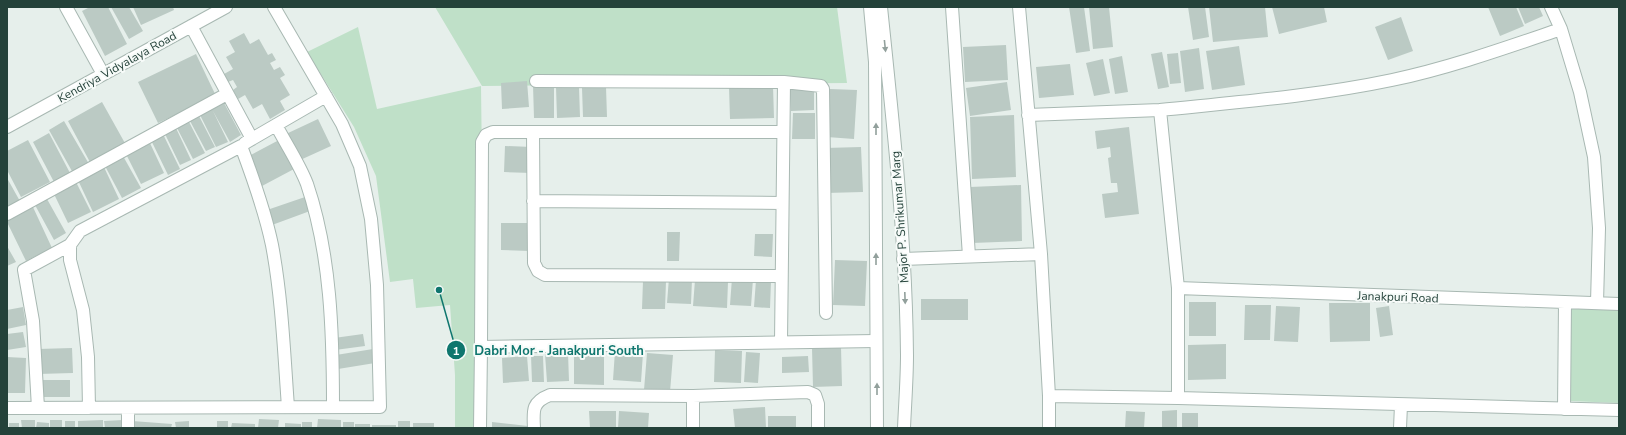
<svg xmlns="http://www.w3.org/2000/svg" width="1626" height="435" font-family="'Nunito Sans',sans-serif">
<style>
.green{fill:#bfe0c8}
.building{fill:#bbcac4}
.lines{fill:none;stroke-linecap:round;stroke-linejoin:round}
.minor-casing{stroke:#a8b8b2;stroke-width:14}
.tertiary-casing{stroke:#a8b8b2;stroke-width:14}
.minor{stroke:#fff;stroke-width:12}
.tertiary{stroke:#fff;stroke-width:12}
.oneway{fill:#92a09c}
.labels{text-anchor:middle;stroke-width:4;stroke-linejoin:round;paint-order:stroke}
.street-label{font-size:12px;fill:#24423a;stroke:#f7fbf9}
.leader{fill:none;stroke:#0f766e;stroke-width:1.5}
.callout-dot{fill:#0f766e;stroke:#f7fbf9;stroke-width:1.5}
.mark-label{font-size:12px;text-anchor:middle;font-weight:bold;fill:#fff}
.callout-label{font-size:13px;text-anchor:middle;font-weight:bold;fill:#0f766e;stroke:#f7fbf9;stroke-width:4;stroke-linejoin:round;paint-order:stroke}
</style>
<rect width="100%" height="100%" fill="#e6efeb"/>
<path class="green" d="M435 7H837L847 83 482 86Z
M358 27 377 109 481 86 482 166 479 428H455V375L450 305 416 308 413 279 390 282 376 176 354 127 307 52Z
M1570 308H1619V403L1570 401Z"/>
<path class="building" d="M90 7H108L127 44 105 56 82 11Z
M111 7H129L143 31 129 39Z
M133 7H173L174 10 141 25Z
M1069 7H1084L1090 51 1076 53Z
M1089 7H1109L1113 47 1093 49Z
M1188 7H1205L1209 37 1193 40Z
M1209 7H1265L1268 37 1213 42Z
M1272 7H1324L1327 22 1279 34Z
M1488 7H1516L1524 26 1500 36Z
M1518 7H1539L1543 16 1525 24Z
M1401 17 1413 51 1388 60 1375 27Z
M244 33 250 44 259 39 268 55 272 53 276 60 270 63 274 70 280 67 285 75 280 78 290 95 280 101 285 110 270 119 262 104 253 109 245 95 238 99 233 90 237 87 233 80 228 82 224 74 233 69 226 57 235 52 229 41Z
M1006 45 1008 80 965 82 963 47Z
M1239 46 1245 85 1212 90 1206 51Z
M1199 48 1204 89 1185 92 1180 51Z
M1162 52 1169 87 1158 89 1151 54Z
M1178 53 1181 83 1170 84 1167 54Z
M196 54 216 96 158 123 138 82Z
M1122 56 1128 92 1115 94 1109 59Z
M1103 59 1110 93 1094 96 1086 63Z
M1070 64 1074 95 1039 98 1036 67Z
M527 81 529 107 502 109 501 83Z
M1007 82 1011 110 970 116 966 88Z
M533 85H554V118H534Z
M773 86 774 118 730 119 729 87Z
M556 87H579L580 117 557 118Z
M606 87 607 117H583L582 88Z
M814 89V110L791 111 790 90Z
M830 89 857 90 854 139 827 137Z
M223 101 241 135 230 142 213 111 228 142 216 147 199 113Z
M102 102 126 145 91 164 68 121Z
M793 113H815V139H792Z
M1014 115 1016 177 972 179 970 117Z
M199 116 215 147 206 151 190 121Z
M318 119 331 146 298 161 286 134Z
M188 120 205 153 193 159 176 126Z
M64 121 89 164 73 173 49 130Z
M175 126 191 160 180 165 164 132Z
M1129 127 1139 214 1105 218 1102 194 1118 192 1117 183H1111L1108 158 1111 157 1110 147 1097 149 1095 131Z
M162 132 180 169 168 175 150 138Z
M49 133 70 173 54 182 33 142Z
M28 140 50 182 21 197 7 170V151Z
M279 140 294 169 262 186 247 157Z
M149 141 164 173 141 184 125 152Z
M505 146 532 147V173L504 172Z
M861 147 863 192 826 193 825 148Z
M123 156 141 188 122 198 105 166Z
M103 165 119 199 93 212 77 178Z
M7 178 21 203 7 210Z
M76 182 91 212 68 223 54 194Z
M1021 185 1022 241 972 243 970 187Z
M305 197 310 211 272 225 267 210Z
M47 199 66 233 54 240 35 205Z
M32 205 52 248 26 261 7 222V217Z
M501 223H530V251L501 250Z
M667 232H680L679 261H667Z
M755 234H773L772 257 754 256Z
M7 246 16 262 7 266Z
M835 260 867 261 865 306 833 305Z
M669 278 692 279 691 304 667 303Z
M732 278 753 279 751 306 730 305Z
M695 280 728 282 727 308 693 306Z
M756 280 771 281 770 308 754 307Z
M643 281H666L665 309H642Z
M921 299H968V320H921Z
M1189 302H1216V336H1189Z
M1329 303H1370V341L1330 342Z
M1245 305H1271L1270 340H1244Z
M1276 306 1300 307 1298 342 1274 341Z
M1389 306 1393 335 1380 337 1376 308Z
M23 307 26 325 7 329V310Z
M23 332 26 347 7 350V334Z
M363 334 365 346 335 350 334 338Z
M1226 344V379L1188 380V345Z
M841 347 842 386 813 387 812 348Z
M72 348 73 373 38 374V349Z
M373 349 375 363 338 369 336 355Z
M715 350 742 351 741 383 714 382Z
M615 351 643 353 641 382 613 380Z
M746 352 760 353 758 383 744 382Z
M568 353 569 381 547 382 545 354Z
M647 353 673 355 670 392 644 390Z
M574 354 604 355V385L574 384Z
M527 356 529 381 503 383 502 358Z
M531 356H543L544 382H532Z
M808 356 809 372 782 373V357Z
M7 357 26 358 25 393H7Z
M42 380H70V397H41Z
M765 407 766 428H735L733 409Z
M1177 410V428H1162V411Z
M589 411H616V428H590Z
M619 411 649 413 648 428H618Z
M1126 411 1145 412 1144 428H1125Z
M1182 413H1198V428H1182Z
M768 416H796V428H768Z
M259 419 279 420 278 428H258Z
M318 419 341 420V428H317Z
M21 420H35V428H22Z
M50 420H62V428H50Z
M103 420V428H78V421Z
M123 420V428H105L104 421Z
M65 421H75V428H65Z
M132 421 172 424 171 428H131Z
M189 421V428H176L175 422Z
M217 421H228V428H217Z
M398 421H410V428H398Z
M37 422 49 423V428H36Z
M302 422H312V428H302Z
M343 422H354V428H343Z
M492 422 528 426V428H492Z
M9 423H19V428H9Z
M232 423 255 424V428H231Z
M285 423 301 424V428H285Z
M413 423H434V428H413Z
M355 424H370V428H355Z
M372 425H396V428H372Z"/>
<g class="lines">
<g class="minor-casing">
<path id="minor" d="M66 7 103 74
M952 7 969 256
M1019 7 1041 254
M1551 7 1561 29C1505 48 1449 68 1392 80 1316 96 1238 102 1160 110L1178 288V398L1619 410
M191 26 252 139
M1561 29 1580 92 1594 157 1599 228 1597 303
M536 81 784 82 821 86 823 89 826 313
M1028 115 1160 110
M276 125C286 144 300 165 307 184 331 255 333 333 333 407
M7 127 226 7
M533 132 534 263 538 271 545 275 781 276
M783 132H493L486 135 482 142 481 347 876 341
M245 143 326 96
M533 201 782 203
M7 214 227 94
M903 259 1041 254 1049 396 1178 398
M1178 288 1619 304
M781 342 784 82
M7 408 380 407 377 285 371 219 360 166 342 124 274 7
M38 408 33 321 24 270 70 245
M89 408 88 357 83 310 70 260V245L80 231 241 146C253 178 265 211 272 245 282 298 284 353 288 407
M128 408V428
M1564 409 1565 303
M480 428 481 347
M534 428C533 410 532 402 550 395L693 396 808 392 815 395 818 404V428
M693 428V396
M1049 428V396
M1400 428 1401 405"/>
</g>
<g class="tertiary-casing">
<path id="tertiary" d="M870 7 875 62 877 428
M881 7C893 123 906 239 907 355 907 379 905 404 904 428"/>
</g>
<use href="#minor" class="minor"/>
<use href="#tertiary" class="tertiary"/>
</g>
<defs><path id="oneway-solid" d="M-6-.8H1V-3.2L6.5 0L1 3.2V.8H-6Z"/></defs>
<g class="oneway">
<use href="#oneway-solid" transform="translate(885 46) rotate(84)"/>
<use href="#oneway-solid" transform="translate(876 129) rotate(-90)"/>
<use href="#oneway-solid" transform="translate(876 259) rotate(-90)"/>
<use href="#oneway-solid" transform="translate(905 298) rotate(88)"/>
<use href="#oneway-solid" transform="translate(877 389) rotate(-90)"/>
</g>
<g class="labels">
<g class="street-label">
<text transform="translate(117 67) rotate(-29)" y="4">Kendriya Vidyalaya Road</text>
<text transform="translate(900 217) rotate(-94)" y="4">Major P. Shrikumar Marg</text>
<text transform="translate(1398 297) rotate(2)" y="4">Janakpuri Road</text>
</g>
</g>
<path class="leader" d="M439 290L456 350"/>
<g class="callout-dot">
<circle cx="439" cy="290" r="4"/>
<circle cx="456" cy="350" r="10"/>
</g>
<g class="mark-label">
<text x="456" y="355">1</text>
</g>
<g class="callout-label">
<text x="559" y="355">Dabri Mor - Janakpuri South</text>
</g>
<rect width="1626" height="435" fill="none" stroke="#24423a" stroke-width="16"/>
</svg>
